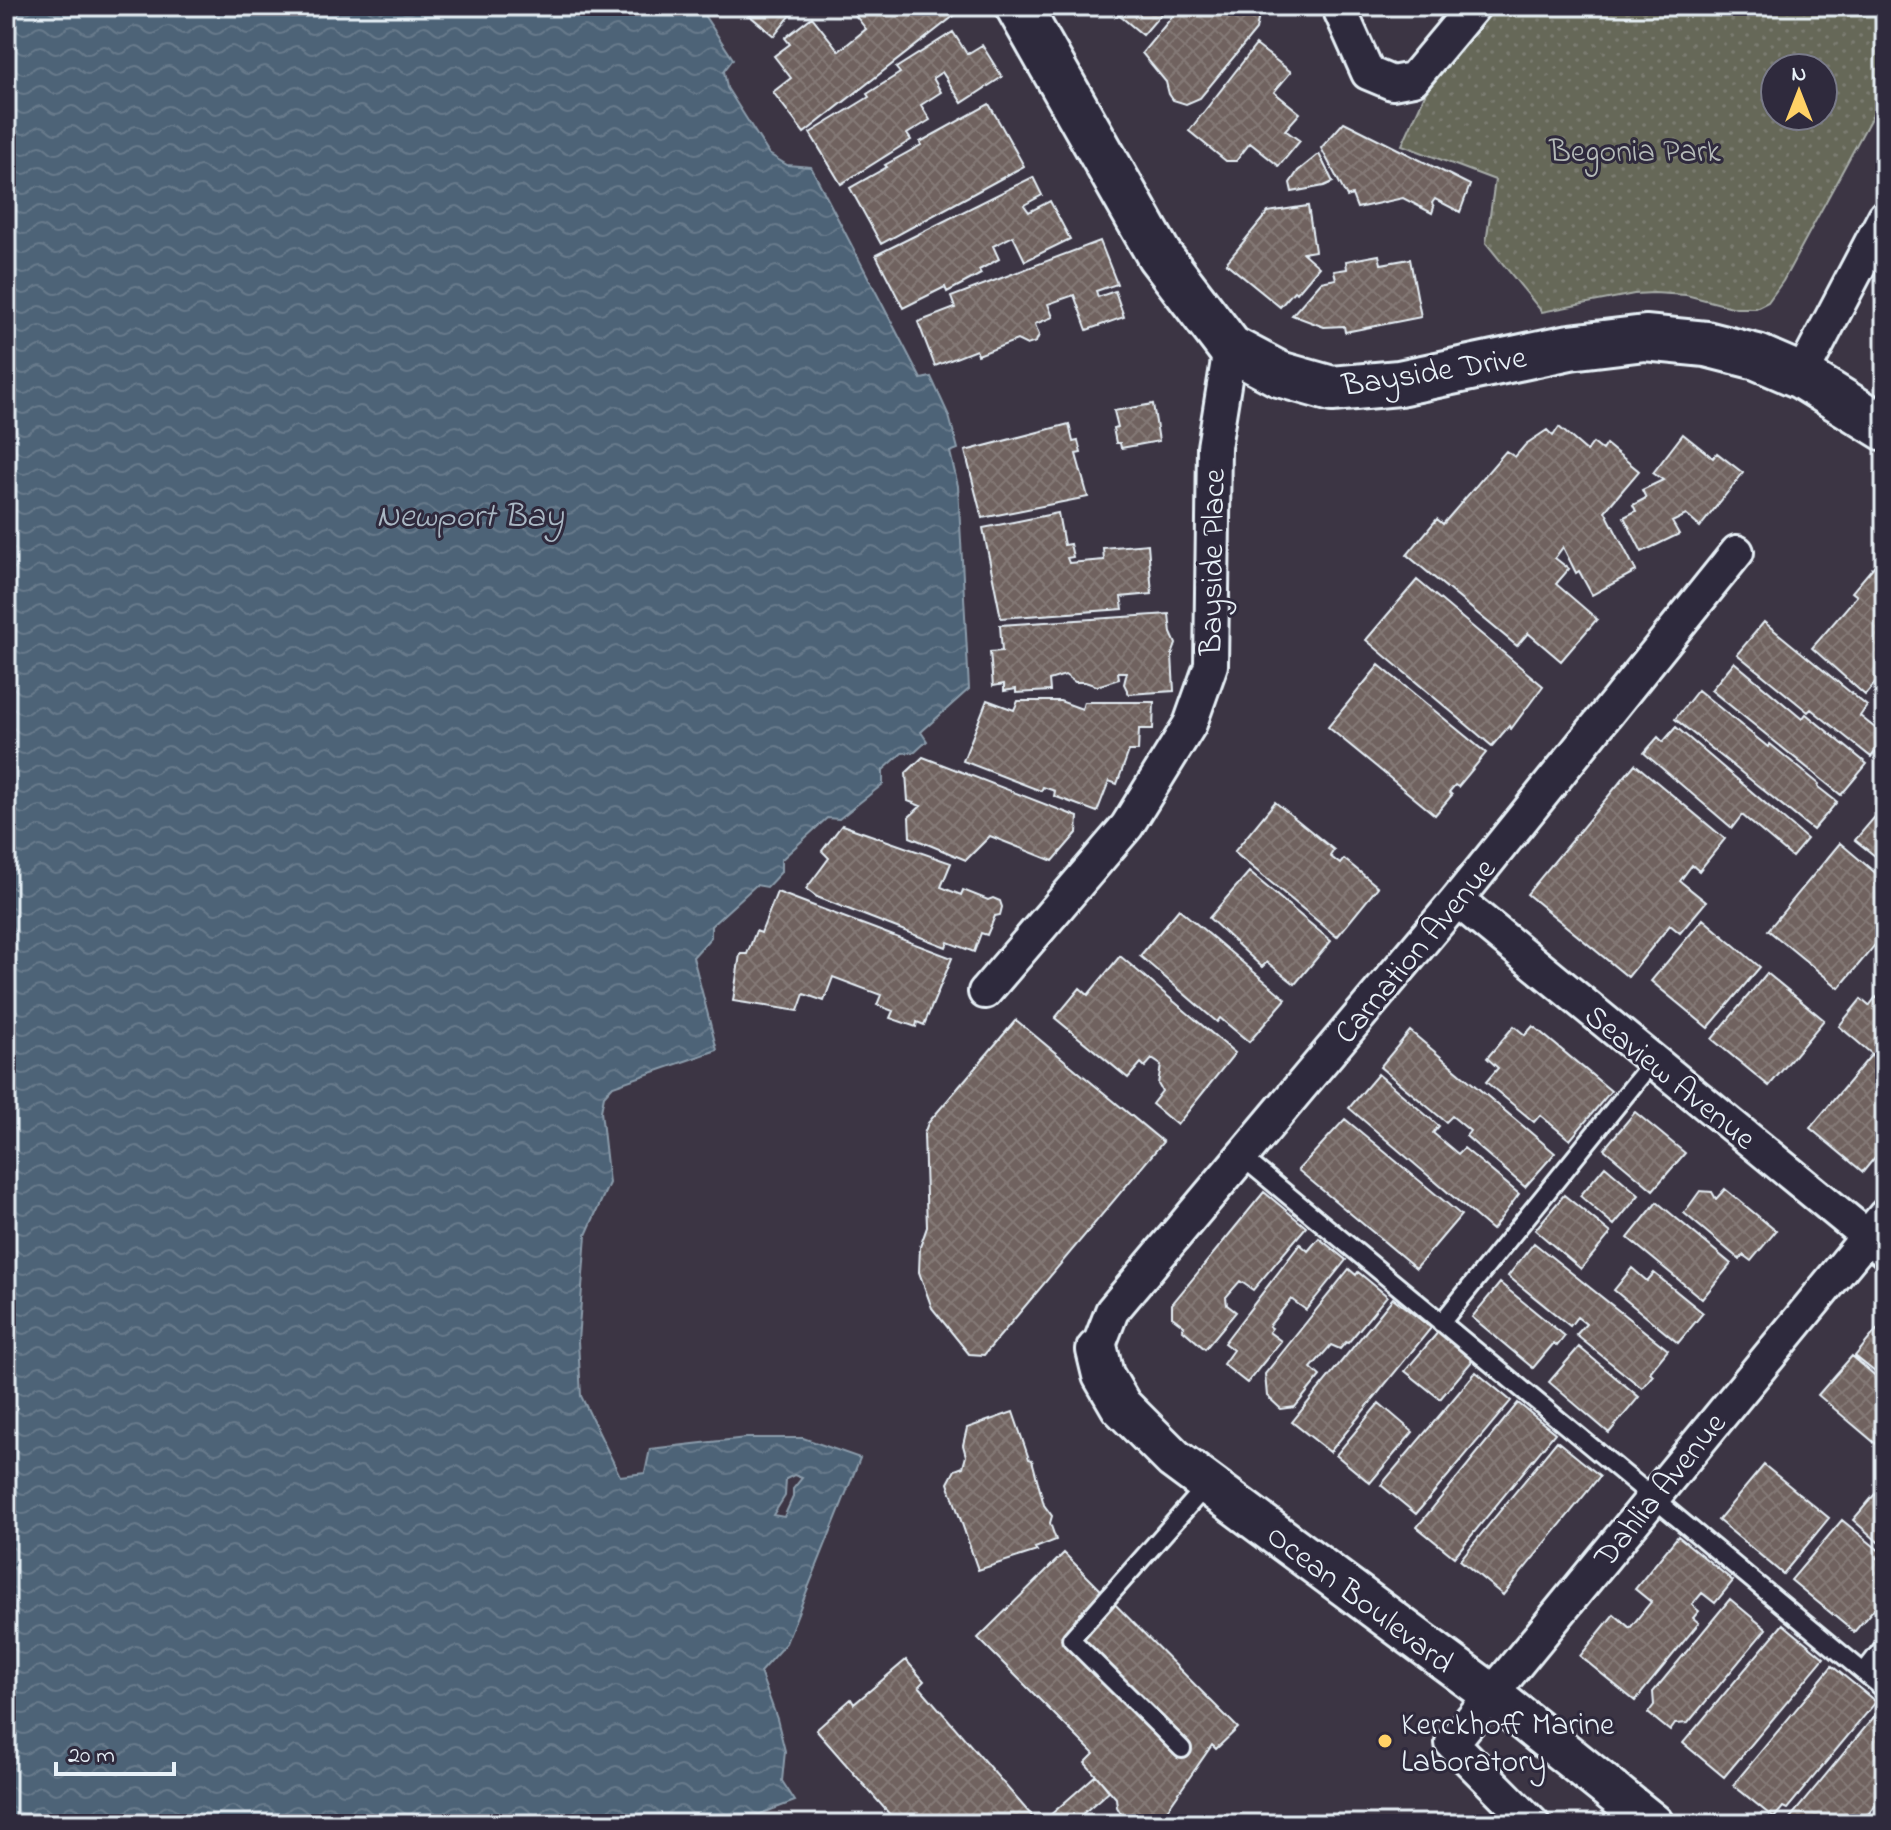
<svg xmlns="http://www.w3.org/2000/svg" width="1891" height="1830" font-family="'Indie Flower',sans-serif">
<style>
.grass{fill:url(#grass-dots);stroke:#a7aca8;stroke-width:2;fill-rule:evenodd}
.water{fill:url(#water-waves);stroke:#8b9cab;stroke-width:2;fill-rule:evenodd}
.building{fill:url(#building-cross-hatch);stroke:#e8f1f8;stroke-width:2}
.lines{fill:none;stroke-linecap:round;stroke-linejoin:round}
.service-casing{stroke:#e8f1f8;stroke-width:22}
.minor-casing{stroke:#e8f1f8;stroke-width:38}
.tertiary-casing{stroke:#e8f1f8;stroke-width:46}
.secondary-casing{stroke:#e8f1f8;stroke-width:50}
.service{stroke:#2f2a3d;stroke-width:16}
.minor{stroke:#2f2a3d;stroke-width:32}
.tertiary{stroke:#2f2a3d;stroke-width:40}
.secondary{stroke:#2f2a3d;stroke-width:44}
.poi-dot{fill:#ffd166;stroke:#2f2a3d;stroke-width:3}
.labels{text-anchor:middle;stroke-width:6;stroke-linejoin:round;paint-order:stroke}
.park-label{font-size:32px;fill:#b4bab8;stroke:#2f2a3d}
.street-label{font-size:32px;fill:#e8f1f8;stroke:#2f2a3d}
.poi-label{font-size:32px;fill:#e8f1f8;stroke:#2f2a3d;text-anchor:start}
.water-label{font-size:34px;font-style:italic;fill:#aab8c4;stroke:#2f2a3d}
</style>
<defs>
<pattern id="grass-dots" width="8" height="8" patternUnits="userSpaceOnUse" patternTransform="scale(2)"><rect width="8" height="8" fill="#666759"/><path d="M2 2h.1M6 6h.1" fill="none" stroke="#7c7d72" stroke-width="1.8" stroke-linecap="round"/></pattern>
<pattern id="water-waves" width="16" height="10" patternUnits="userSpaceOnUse" patternTransform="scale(2)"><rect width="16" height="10" fill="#4d6377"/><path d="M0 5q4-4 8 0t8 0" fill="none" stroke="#677a8b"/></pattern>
<pattern id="building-cross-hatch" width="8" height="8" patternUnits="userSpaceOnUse" patternTransform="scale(2)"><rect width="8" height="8" fill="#6f625e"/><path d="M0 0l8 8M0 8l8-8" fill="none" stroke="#847976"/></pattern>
</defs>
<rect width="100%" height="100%" fill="#3c3544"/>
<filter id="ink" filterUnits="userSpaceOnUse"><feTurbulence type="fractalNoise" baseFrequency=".0125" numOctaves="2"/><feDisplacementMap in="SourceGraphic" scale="16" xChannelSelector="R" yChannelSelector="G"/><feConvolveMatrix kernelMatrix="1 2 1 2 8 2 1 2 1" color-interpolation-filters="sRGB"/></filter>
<g filter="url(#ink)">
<path class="grass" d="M1497 6H1885V92L1783 281 1768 302 1756 308H1736L1686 295 1654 293 1634 294 1542 312 1486 243 1495 180 1402 145 1426 92ZM1775 68H1823V116H1775Z"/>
<path class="water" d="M6 6H698L733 59 724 71 727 88 769 154 787 165 811 167 921 379 931 377 949 416 958 449 950 452 958 486 969 689 921 732 927 741 915 752 902 753 883 770V784L839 819 827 818 781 860V872L767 887 756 885 711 926V937L693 957 717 1050 613 1086 604 1096 601 1111 609 1183 586 1235 578 1341 581 1396 620 1476 645 1473 650 1449 746 1438H803L860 1458 786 1643 760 1672 777 1719 785 1751 782 1781 795 1801 744 1820 745 1824H6ZM794 1475 802 1478 793 1489V1497L784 1517 773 1515 785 1496 786 1479Z"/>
<path class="building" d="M738 6H798L774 36Z
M848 6H948L955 15 804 133 773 92 791 78 774 56 790 44 785 38 812 17 839 51 866 29Z
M1108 6H1168L1143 35Z
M1181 6H1255L1258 20 1256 30 1200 98 1186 104 1173 100 1169 94 1166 82 1142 53Z
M953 32 967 54 982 45 1002 77 962 103 942 72 933 78 941 92 921 105 930 120 907 134 911 140 841 184 810 133 869 97 867 94 900 73 896 68Z
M1256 45 1291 72 1274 92 1300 113 1285 130 1300 141 1279 166 1250 143 1236 161H1226L1189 131Z
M989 104 1024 166 881 244 850 188 887 167 885 165 921 145 920 142Z
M1344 122 1470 185 1460 212 1435 199 1432 203 1434 207 1432 213 1403 198 1357 208 1352 195 1347 197 1321 148Z
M1319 154 1333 182 1324 186 1292 192 1290 183 1298 171Z
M1033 177 1042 195 1024 205 1029 212 1050 201 1070 239 1025 261 1013 236 993 246 999 259 979 270 981 274 947 292 945 287 903 308 876 255Z
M1308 206 1315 251 1303 253 1319 267 1297 293 1294 291 1280 307 1226 263 1268 212Z
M1100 241 1117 284 1096 291 1098 297 1115 291 1124 317 1087 330 1074 295 1048 304 1053 317 1035 324 1039 335 1036 342 1027 345 1017 340 978 355 976 350 935 366 918 322 955 308 951 297Z
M1379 255 1381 264 1410 259 1421 317 1345 332 1344 326 1324 327 1292 315 1321 282 1336 279 1334 271 1347 269 1346 261Z
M1153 404 1159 441 1121 448 1120 443H1116L1113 428 1118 427 1114 411Z
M1069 424 1073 442 1078 441 1081 453 1076 454 1088 497 982 518 965 451Z
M1559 427 1587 451 1593 443 1602 450 1606 444 1639 471 1605 511 1636 571 1592 595 1579 571 1576 573 1563 547 1555 558 1569 569 1556 584 1597 619 1561 661 1528 633 1517 646 1407 555 1437 519 1443 524 1506 451 1515 457 1526 444 1547 430 1553 436Z
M1683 434 1713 458 1717 453 1743 473 1700 527 1686 515 1672 522 1679 534 1642 552 1624 517 1636 511 1633 505 1646 498 1642 490 1663 480 1653 473Z
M1058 513 1064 545 1070 544 1073 557 1067 558 1069 563 1104 560 1103 548 1148 544 1152 594 1121 597 1123 609 1001 618 983 528Z
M1875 565 1885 573V672L1865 695 1812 648 1857 596 1852 592Z
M1417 580 1543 686 1511 729 1509 726 1492 746 1366 640Z
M1169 614 1171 633 1176 644 1172 655 1174 691 1129 694 1124 684 1127 672H1118L1119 679 1097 686 1085 682H1075L1065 675 1049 680 1050 691 1016 693V689L1004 691V684L993 686 990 652 1002 651 1000 625Z
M1764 622 1867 706 1860 716 1885 736V740L1871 757 1811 709 1808 712 1737 654Z
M1734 662 1802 719 1806 714 1867 764 1841 795 1711 690Z
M1379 665 1486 753 1458 787 1455 785 1449 792 1452 795 1435 815 1328 727Z
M1698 690 1768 747 1770 744 1819 784 1818 787 1837 802 1813 830 1675 719Z
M987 700 1014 710 1018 701H1060L1082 709 1084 702H1154L1153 729H1139L1138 751H1129L1117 784 1109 781 1097 812 1054 796 1055 791 1043 787 1041 791 963 761Z
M1676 727 1807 839 1792 857 1742 815 1732 828 1644 753 1658 737 1663 742Z
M923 757 1078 817 1077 833 1053 861 990 836 966 860 910 837 909 817 921 806 908 801 906 773Z
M1635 764 1725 839 1699 871 1692 865 1680 881 1706 902 1680 933 1670 925 1628 977 1527 894Z
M1275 802 1334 850 1330 856 1340 864 1344 859 1378 887 1337 937 1234 852Z
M1885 805V864L1855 840Z
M842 825 951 863 941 887 961 895 963 890 988 900 993 898 1000 901 1002 907 1000 915 995 916 987 935 981 933 974 952 948 942 946 947 817 897 806 889 829 858 822 851Z
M1840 843 1885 881V933L1839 988 1768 930Z
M1249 872 1331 941 1295 984 1267 962 1262 967 1209 918Z
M777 892 952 958 924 1025 917 1022 916 1027 890 1018 893 1011 877 1005 881 995 833 977 824 1001 804 994 798 1011 733 1001 740 954H747L756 931 761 933Z
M1179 909 1286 999 1249 1042 1220 1018 1217 1022 1140 956Z
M1703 919 1760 967 1708 1028 1651 981Z
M1120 956 1235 1053 1177 1125 1152 1104 1162 1091 1158 1084 1161 1065 1152 1059 1145 1067 1141 1063 1128 1078 1055 1018 1080 988 1088 995Z
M1767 973 1824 1020 1769 1086 1712 1039Z
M1876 997 1885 1005V1145L1863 1172 1810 1128 1872 1054 1839 1026 1861 999 1869 1006Z
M1016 1020 1163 1142 984 1355 969 1354 932 1308 919 1272 920 1247 927 1227 924 1134 928 1123Z
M1514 1026 1525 1035 1533 1026 1611 1091 1570 1140 1540 1115 1534 1122 1486 1082 1498 1068 1487 1058Z
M1410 1031 1555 1153 1525 1187 1466 1136 1470 1131 1452 1116 1446 1122 1380 1067Z
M1378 1074 1439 1126 1433 1133 1458 1154 1464 1148 1519 1194 1492 1230 1349 1108Z
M1635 1112 1685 1153 1653 1190 1604 1149Z
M1345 1119 1461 1215 1416 1268 1298 1170Z
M1605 1166 1639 1195 1614 1225 1580 1196Z
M1725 1189 1776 1231 1751 1261 1743 1255 1740 1260 1684 1213 1700 1191 1712 1192 1716 1199Z
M1264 1192 1306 1227 1253 1290 1240 1281 1226 1297 1227 1305 1236 1312 1205 1349 1182 1329 1184 1326 1172 1317V1304Z
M1564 1195 1611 1233 1581 1269 1535 1230Z
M1657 1202 1731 1264 1702 1299 1628 1238Z
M1319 1238 1346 1260 1306 1310 1291 1299 1269 1326 1272 1328 1269 1332 1281 1341 1247 1383 1223 1364 1233 1350 1224 1343 1300 1244 1308 1251Z
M1534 1243 1668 1350 1650 1372 1653 1375 1642 1388 1576 1335 1586 1324 1577 1317 1570 1326 1508 1276Z
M1632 1268 1647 1281 1654 1273 1703 1313 1678 1343 1614 1290Z
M1349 1269 1356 1275 1358 1272 1387 1296 1348 1343 1346 1342 1340 1349 1331 1345 1311 1368 1320 1376 1295 1407 1281 1409 1267 1396 1265 1374Z
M1500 1283 1565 1336 1557 1346 1554 1343 1533 1368 1472 1317Z
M1393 1298 1431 1328 1330 1452 1292 1422Z
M1884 1321 1885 1322V1380L1855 1356Z
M1439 1331 1474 1359 1440 1399 1405 1371Z
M1579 1347 1639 1397 1609 1433 1549 1382Z
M1852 1356 1885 1384V1433L1876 1444 1818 1395Z
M1476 1372 1511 1401 1416 1514 1381 1485Z
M1379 1403 1413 1432 1370 1483 1336 1455Z
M1518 1403 1555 1433 1454 1557 1417 1527Z
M1013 1412 1029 1459 1032 1460 1044 1505 1052 1516 1050 1523 1056 1540 1035 1548 1037 1551 978 1570 948 1483 955 1470 963 1467 966 1456 963 1445 967 1428Z
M1557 1441 1600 1476 1503 1595 1460 1560Z
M1764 1465 1829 1518 1783 1574 1718 1520Z
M1875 1494 1885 1503V1548L1853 1520Z
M1842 1520 1881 1552 1877 1558 1885 1565V1596L1854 1632 1791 1580Z
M1678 1536 1733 1581 1715 1603 1702 1593 1692 1605 1699 1611 1693 1618 1699 1623 1635 1701 1580 1656 1614 1614 1630 1628 1651 1602 1635 1589Z
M1064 1553 1238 1728 1216 1749 1212 1745 1160 1820 1154 1824H1130L1126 1822 1117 1807 1116 1798 1085 1763 1094 1754 978 1638Z
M1730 1599 1766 1629 1688 1723 1675 1724 1670 1731 1648 1713 1654 1705 1653 1692Z
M1783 1624 1824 1658 1724 1777 1683 1743Z
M906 1660 924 1681 919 1686 1039 1824H898L816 1730 851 1699 854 1704Z
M1832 1666 1876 1702 1787 1809 1783 1807 1774 1818 1733 1785Z
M1883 1706 1885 1794 1860 1824H1785Z
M1096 1775 1109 1791 1071 1824H1040Z
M1885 1807V1824H1871Z"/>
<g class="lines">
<g class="service-casing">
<path id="service" d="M1242 1157 1885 1690
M1441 1323 1653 1061
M1864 1672 1885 1645
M1182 1749 1071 1639 1207 1485"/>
</g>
<g class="minor-casing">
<path id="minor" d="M1338 6 1368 73 1392 83 1413 79 1474 6
M1801 376 1885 216
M1457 900 1885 1251
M985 992 1127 826 1190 724 1211 665 1214 447 1230 348
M1097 1350 1112 1311 1457 900 1737 552
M1533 1824 1452 1743 1885 1215"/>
</g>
<g class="tertiary-casing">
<path id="tertiary" d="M1097 1350 1103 1375 1121 1406 1174 1459 1491 1694 1653 1824"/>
</g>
<g class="secondary-casing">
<path id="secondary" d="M1018 6 1159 255 1230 348 1279 374 1332 389 1399 383 1570 347 1645 338 1706 344 1757 357 1801 376 1885 428"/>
</g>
<use href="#service" class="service"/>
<use href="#minor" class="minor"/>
<use href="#tertiary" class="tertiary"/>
<use href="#secondary" class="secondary"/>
</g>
</g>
<circle class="poi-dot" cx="1385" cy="1741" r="8"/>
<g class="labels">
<g class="park-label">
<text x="1635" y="161">Begonia Park</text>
</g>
<g class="street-label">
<text transform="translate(1434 370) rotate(-9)" y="11">Bayside Drive</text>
<text transform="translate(1211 562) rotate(-89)" y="11">Bayside Place</text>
<text transform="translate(1414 950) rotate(-50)" y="11">Carnation Avenue</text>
<text transform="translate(1671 1076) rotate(39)" y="11">Seaview Avenue</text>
<text transform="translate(1659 1489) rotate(-51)" y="11">Dahlia Avenue</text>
<text transform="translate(1361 1598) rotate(37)" y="11">Ocean Boulevard</text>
</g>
<g class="poi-label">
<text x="1401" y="1734">Kerckhoff Marine<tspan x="1401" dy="37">Laboratory</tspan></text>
</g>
<g class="water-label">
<text x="470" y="526">Newport Bay</text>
</g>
</g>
<rect width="1891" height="1830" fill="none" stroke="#2f2a3d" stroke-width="32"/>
<rect x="16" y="16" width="1859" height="1798" fill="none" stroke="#e8f1f8" stroke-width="3" filter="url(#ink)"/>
<g transform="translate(1799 92)"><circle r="38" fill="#2f2a3d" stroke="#797a88" stroke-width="2"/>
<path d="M0-6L14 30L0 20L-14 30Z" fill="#ffd166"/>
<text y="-12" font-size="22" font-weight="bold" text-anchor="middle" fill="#e8f1f8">N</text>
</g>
<path d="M56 1762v12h118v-12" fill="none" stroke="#e8f1f8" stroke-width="4"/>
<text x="68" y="1762" font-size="24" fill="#e8f1f8" stroke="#2f2a3d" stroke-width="6" paint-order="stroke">20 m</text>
</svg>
